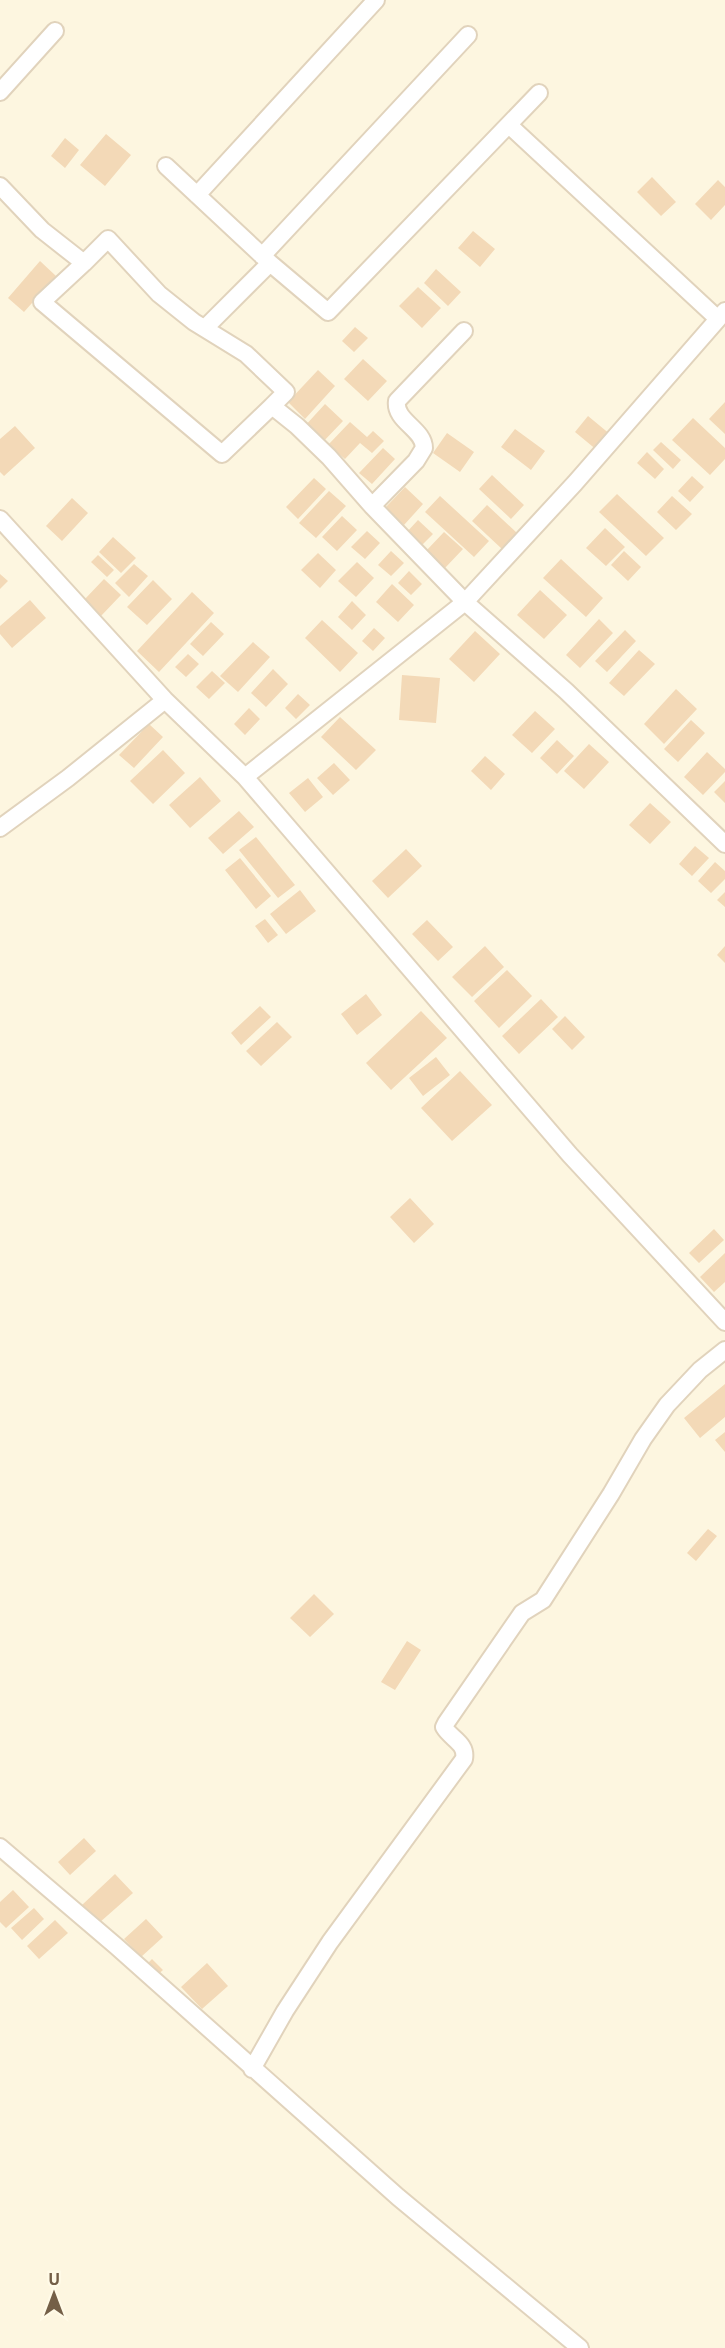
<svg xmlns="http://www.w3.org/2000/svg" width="725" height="2348" font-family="'Public Sans',sans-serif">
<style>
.building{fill:#f3d9b7}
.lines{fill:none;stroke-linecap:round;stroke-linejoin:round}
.street-casing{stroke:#e1d3bc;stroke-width:20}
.street{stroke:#fff;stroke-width:16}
</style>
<rect width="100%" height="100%" fill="#fdf6e0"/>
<path class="building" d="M106 134 131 155 105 186 80 165Z
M65 138 79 150 65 168 51 156Z
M652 177 676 202 661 216 637 192Z
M718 180 725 187V205L711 220 695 204Z
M473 231 495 249 480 267 458 248Z
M40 261 56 276 24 312 8 298Z
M436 269 461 292 448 306 424 283Z
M418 287 441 308 422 328 399 306Z
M355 327 368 338 354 352 342 341Z
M363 359 387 381 368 401 344 379Z
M318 370 335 386 305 419 288 402Z
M725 402V434L709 419Z
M325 404 343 421 321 444 303 428Z
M588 416 611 435 598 451 575 432Z
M693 418 725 448V459L710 475 672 440Z
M350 422 367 437 373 431 384 441 372 453 360 443 345 459 328 445Z
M15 426 35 448 4 476 0 472V439Z
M515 429 545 451 531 470 501 447Z
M447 433 474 452 460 472 433 453Z
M661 442 681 460 673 469 653 450Z
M383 448 395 459 372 484 359 473Z
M647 452 664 469 655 479 637 463Z
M492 475 524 505 511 519 479 489Z
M692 476 704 487 690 502 678 491Z
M314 478 326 489 298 519 286 507Z
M405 487 423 504 404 525 385 508Z
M329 491 346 506 316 538 299 523Z
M617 494 664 538 646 556 599 512Z
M440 496 489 541 474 557 425 512Z
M672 496 692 514 676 530 657 512Z
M72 498 88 513 62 541 46 526Z
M487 505 517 533 502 549 472 521Z
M342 516 357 530 337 551 322 537Z
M418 520 433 534 421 546 406 533Z
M605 528 625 547 606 566 586 548Z
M367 531 380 543 365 559 351 547Z
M444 532 463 549 445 568 426 551Z
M113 537 136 558 121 573 99 552Z
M391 551 404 563 391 576 378 565Z
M624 551 641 567 628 581 611 565Z
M318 553 336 570 320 588 301 570Z
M98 555 114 570 107 577 91 562Z
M561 559 603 598 586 617 543 578Z
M357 562 374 578 356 597 338 581Z
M134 564 148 576 129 597 115 583Z
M409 571 422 584 411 595 398 583Z
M0 574 8 581 0 589Z
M104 579 121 595 101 616 84 600Z
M153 580 172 599 147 625 127 607Z
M392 584 414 605 398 622 376 602Z
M540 590 567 615 544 639 517 615Z
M192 592 214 613 159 672 137 651Z
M30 600 46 618 12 648 0 634V626Z
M352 601 366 615 352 630 338 617Z
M599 619 613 633 580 668 566 655Z
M322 620 358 653 340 672 305 638Z
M211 622 224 634 203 656 190 644Z
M374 628 385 638 373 651 362 641Z
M625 630 636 641 607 672 595 661Z
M475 631 500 654 474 682 449 659Z
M253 642 270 657 238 692 220 676Z
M639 650 655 664 624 696 609 683Z
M188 654 199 664 186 677 175 667Z
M273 669 288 684 266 707 251 693Z
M212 671 225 683 209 699 196 687Z
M402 675 440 678 436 723 399 720Z
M676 689 697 709 664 744 644 724Z
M298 694 310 705 296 719 285 708Z
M249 708 260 719 245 735 234 724Z
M535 711 555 729 532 753 512 735Z
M340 717 376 750 356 770 321 737Z
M691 720 705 733 678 762 664 749Z
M149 724 163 737 134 768 119 755Z
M557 740 574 756 557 774 540 758Z
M589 744 609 762 584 789 564 771Z
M163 750 185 773 153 804 130 781Z
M707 752 725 769V772L703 795 684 777Z
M485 756 505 774 491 790 471 771Z
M334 763 350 780 333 795 317 778Z
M200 777 221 801 190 828 169 805Z
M308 778 323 797 305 812 289 793Z
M725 781V803L714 792Z
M650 803 671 822 650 844 629 825Z
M239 811 254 827 223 854 208 838Z
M256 837 295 885 278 898 239 850Z
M695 846 709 858 692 876 679 864Z
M406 849 422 866 388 898 372 881Z
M240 858 271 896 256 909 225 870Z
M715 862 725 871V879L711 893 698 881Z
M300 890 316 911 286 934 270 914Z
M725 892V907L717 900Z
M265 919 278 935 268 943 255 926Z
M427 920 453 947 438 961 412 934Z
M485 946 504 967 472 997 452 977Z
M725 946V963L717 955Z
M507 970 532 996 499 1028 474 1001Z
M366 994 382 1015 357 1035 341 1014Z
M541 999 558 1017 519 1054 502 1036Z
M260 1006 271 1017 241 1045 231 1033Z
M421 1011 447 1038 391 1090 366 1063Z
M565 1016 585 1037 572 1050 552 1029Z
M277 1022 292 1037 261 1066 246 1051Z
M436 1057 450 1075 423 1096 409 1078Z
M460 1071 492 1105 452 1141 421 1108Z
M410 1198 434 1224 414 1243 390 1217Z
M714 1229 724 1240 699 1263 689 1253Z
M725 1253V1282L714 1292 700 1277Z
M725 1384V1417L700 1438 684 1418Z
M725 1432V1452L715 1440Z
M708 1529 717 1536 696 1561 687 1553Z
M314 1594 334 1614 310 1637 290 1618Z
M407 1641 421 1650 395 1690 381 1682Z
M84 1838 96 1851 70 1875 58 1862Z
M115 1874 133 1893 99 1923 82 1905Z
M13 1890 29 1907 6 1928 0 1922V1902Z
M34 1908 44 1919 22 1940 11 1928Z
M146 1919 163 1937 141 1957 124 1939Z
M55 1920 68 1933 39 1959 27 1946Z
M152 1959 163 1970 155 1977 145 1966Z
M207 1963 228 1986 202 2009 181 1987Z"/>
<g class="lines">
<g class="street-casing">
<path id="street" d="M0 92 55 31
M509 125 718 319
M166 166 270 263 205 328
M0 186 42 230 84 263 108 239 159 294 194 322 246 354 286 392 272 406 297 426 329 457 372 506 465 602 566 691 725 844
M197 195 376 0
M262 256 468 35
M84 263 42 302 222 454 272 406
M270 263 328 312 539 93
M372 506 416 461 424 448C424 429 394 421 397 401L464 331
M0 519 165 700 245 777 570 1155 725 1322
M245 777 465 602 575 483 725 311
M0 828 68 778 165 700
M0 1847 116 1946 398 2197 580 2348
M252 2069 285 2011 330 1942 464 1759C467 1743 451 1739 444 1727L446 1723 522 1613 543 1600 611 1494 643 1439 667 1405 700 1370 725 1350"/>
</g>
<use href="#street" class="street"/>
</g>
<g transform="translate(54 2294)" stroke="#fffae7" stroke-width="4.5" paint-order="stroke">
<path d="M0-4.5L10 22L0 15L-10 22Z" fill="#745f47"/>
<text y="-9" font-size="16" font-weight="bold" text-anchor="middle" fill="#745f47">U</text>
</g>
</svg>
